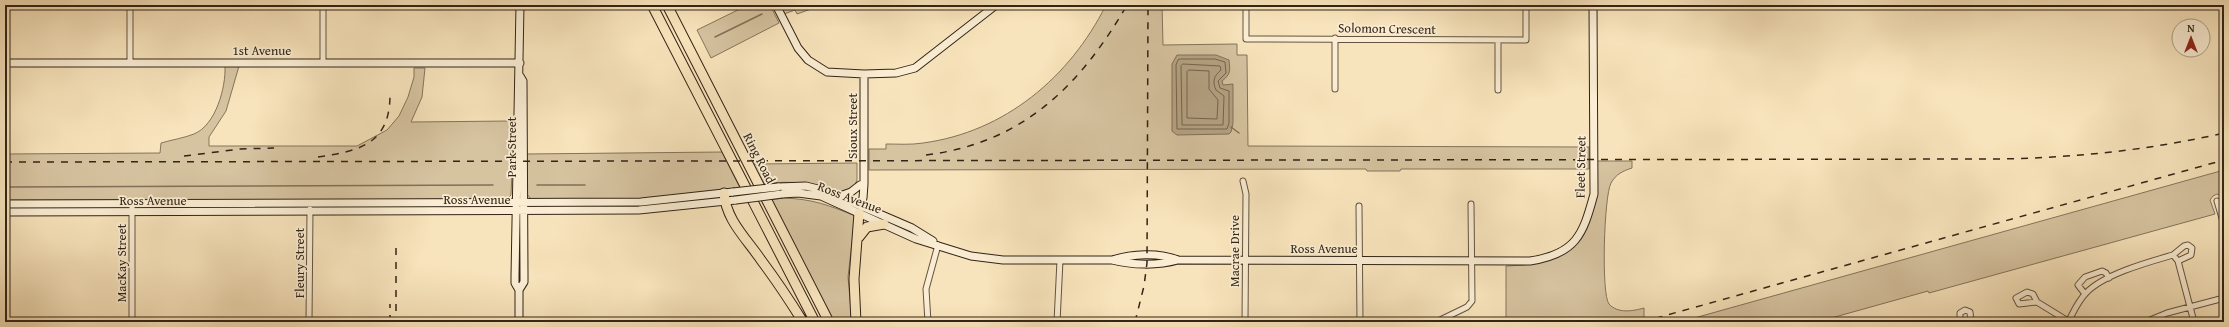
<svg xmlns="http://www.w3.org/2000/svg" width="2229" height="327" font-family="'Gentium Book Plus',serif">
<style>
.green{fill:#d6c3a0;stroke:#84745b}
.water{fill:#b5a384;stroke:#817058}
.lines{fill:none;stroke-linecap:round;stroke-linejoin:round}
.shore{stroke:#74644d;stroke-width:1}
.stream{stroke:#817058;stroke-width:1.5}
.street-casing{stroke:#645440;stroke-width:7}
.secondary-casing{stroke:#322416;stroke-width:9}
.highway-casing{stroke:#322416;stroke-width:11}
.street{stroke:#faedd3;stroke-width:5}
.secondary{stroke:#faedd3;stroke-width:7}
.highway{stroke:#f8e4bc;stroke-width:9}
.rail{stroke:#322416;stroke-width:1.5;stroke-dasharray:7 7;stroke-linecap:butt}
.secondary-bridge-casing{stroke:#322416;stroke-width:9;stroke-linecap:butt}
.secondary-bridge{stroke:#faedd3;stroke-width:7}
.labels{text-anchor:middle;stroke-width:3.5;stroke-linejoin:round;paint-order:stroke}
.street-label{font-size:13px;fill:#322416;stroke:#faedd3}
</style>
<rect width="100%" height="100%" fill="#f8e4bc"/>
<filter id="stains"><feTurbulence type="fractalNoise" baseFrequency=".005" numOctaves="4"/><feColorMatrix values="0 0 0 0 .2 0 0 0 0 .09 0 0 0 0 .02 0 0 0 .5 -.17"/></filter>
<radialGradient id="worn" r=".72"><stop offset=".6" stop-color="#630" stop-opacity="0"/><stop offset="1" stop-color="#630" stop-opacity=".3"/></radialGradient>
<path class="green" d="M748 5H770L779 23 711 58 697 30Z
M780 5H822L797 14 795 10 784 14Z
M1106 5H1162L1163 45 1237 44V55H1247L1248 146 1589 147V169H1401L1400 171H1367L1366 169 869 170V149H886V144C898 144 911 145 923 143 1005 132 1070 77 1106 5Z
M225 66H239L226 111 209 137V146H357L387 130 399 116 408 97 414 77V68H425L422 97 411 122 510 121 514 126 511 195 506 200H5V154L160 153 161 143C171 140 184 138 194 134 216 125 226 87 225 66Z
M722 152 740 188 629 200 531 199 526 193V154Z
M1597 161H1632V168C1623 171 1616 174 1611 183 1604 196 1601 294 1609 304 1618 314 1633 311 1644 308V322H1506V266L1525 265 1557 256 1585 228 1596 200Z
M857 163V180L854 187 843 193C815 183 792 180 763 184L753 164Z
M2224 170V198L2217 194 2213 196 2210 200 2215 214 1929 293 1928 291 1817 322H1680Z
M784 198C812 199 829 205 855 216L848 277 852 322H833L770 200Z"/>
<path class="water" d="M1177 55H1216L1229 60C1230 71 1231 74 1222 81L1223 85 1233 84V123L1231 132 1229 134 1177 135 1172 131V64Z"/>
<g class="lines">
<path class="shore" d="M1181 59H1215L1225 62 1226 73 1218 81 1220 88 1229 91V123L1227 129H1177L1176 65 1178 60Z
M1183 64 1220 66 1221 70C1214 76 1212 81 1216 90L1224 96 1223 125H1182L1181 66Z
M1189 70 1209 71V89L1218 100 1217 119 1187 118V72Z"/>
<path class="stream" d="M715 37 762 14
M1231 127 1239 133
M537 185H585
M9 187 493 185"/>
<g class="street-casing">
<path id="street" d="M1246 5V39L1526 40V5
M1335 38V89
M1498 40V90
M323 62V5
M130 63V5
M1243 181 1246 194 1245 322
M2217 201 2224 225
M1359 206 1360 322
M2173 255 2184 246 2188 245 2192 248 2191 255 2178 261
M2085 294 2078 285 2085 277 2102 271 2106 273 2109 278
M2037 302 2019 304 2016 298 2027 292 2033 294 2037 302 2068 321
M132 322V204
M309 322 310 209
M928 322 926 289 938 245
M1057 322 1060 260
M1436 322 1467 307 1472 301 1471 204
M1964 322 1960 318V313L1965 310 1970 312 1971 322
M2068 322C2073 313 2078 301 2086 293 2104 274 2149 262 2173 255L2178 261 2194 322
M2145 322 2167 313 2224 298"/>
</g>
<g class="secondary-casing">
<path id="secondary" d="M776 5 798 48 808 60 827 72 864 74 896 73 915 68 996 5
M5 63H520
M778 187 806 186 826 191 912 228 933 241
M782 194 798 193 821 196 916 239 971 256 1003 260H1112C1132 265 1157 266 1178 260L1530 261C1576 254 1583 235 1594 194L1593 5
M840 196 851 192 860 185
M5 204 641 202 733 192
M860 204 863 198 864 184V74
M5 212 639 210 736 200
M1112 260C1132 254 1158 252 1178 260
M519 290 515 283V276L520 5
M519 322V290L524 282V275L523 81 520 76"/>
</g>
<g class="highway-casing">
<path id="highway" d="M652 5 815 322
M667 5 829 322
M724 193C726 220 746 238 761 260 776 280 790 301 803 322
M859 237 867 227 884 224
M856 322 854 279 859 213"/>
</g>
<use href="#street" class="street"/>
<use href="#secondary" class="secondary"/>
<use href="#highway" class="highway"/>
<path class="rail" d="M926 155C1023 143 1080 86 1127 5
M184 156 240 149 274 148
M318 157C358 151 389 145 390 97
M5 162 1997 159C2074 158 2149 150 2224 133
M396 248V322
M390 322V304
M1135 322 1144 286 1147 263 1148 5
M1642 322 2224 160"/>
<g class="secondary-bridge-casing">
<path id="secondary-bridge" d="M733 192 778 187
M736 200 782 194"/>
</g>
<use href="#secondary-bridge" class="secondary-bridge"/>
</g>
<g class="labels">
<g class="street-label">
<text transform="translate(1387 28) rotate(1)" y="5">Solomon Crescent</text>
<text x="262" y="55">1st Avenue</text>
<text transform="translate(852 126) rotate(-90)" y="5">Sioux Street</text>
<text transform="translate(511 147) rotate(-90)" y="5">Park Street</text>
<text transform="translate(760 158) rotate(63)" y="5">Ring Road</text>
<text transform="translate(1580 167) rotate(-89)" y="5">Fleet Street</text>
<text transform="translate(850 197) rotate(21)" y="5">Ross Avenue</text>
<text x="477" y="204">Ross Avenue</text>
<text x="153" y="205">Ross Avenue</text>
<text x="1324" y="253">Ross Avenue</text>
<text transform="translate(1234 251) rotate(-90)" y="5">Macrae Drive</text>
<text transform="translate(121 263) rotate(-90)" y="5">MacKay Street</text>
<text transform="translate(299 263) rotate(-90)" y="5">Fleury Street</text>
</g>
</g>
<rect width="2229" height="327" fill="none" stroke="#f8e4bc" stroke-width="20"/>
<rect x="6" y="6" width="2217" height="315" fill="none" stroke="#322416" stroke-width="2"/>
<rect x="10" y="10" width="2209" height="307" fill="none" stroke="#322416"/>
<g transform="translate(2191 38)"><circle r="19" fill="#faedd3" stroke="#aa9d87"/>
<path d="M0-3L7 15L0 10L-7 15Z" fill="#8f2418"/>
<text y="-6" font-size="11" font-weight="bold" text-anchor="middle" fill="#322416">N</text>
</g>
<rect width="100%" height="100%" filter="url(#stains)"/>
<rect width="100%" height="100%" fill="url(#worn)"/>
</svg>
